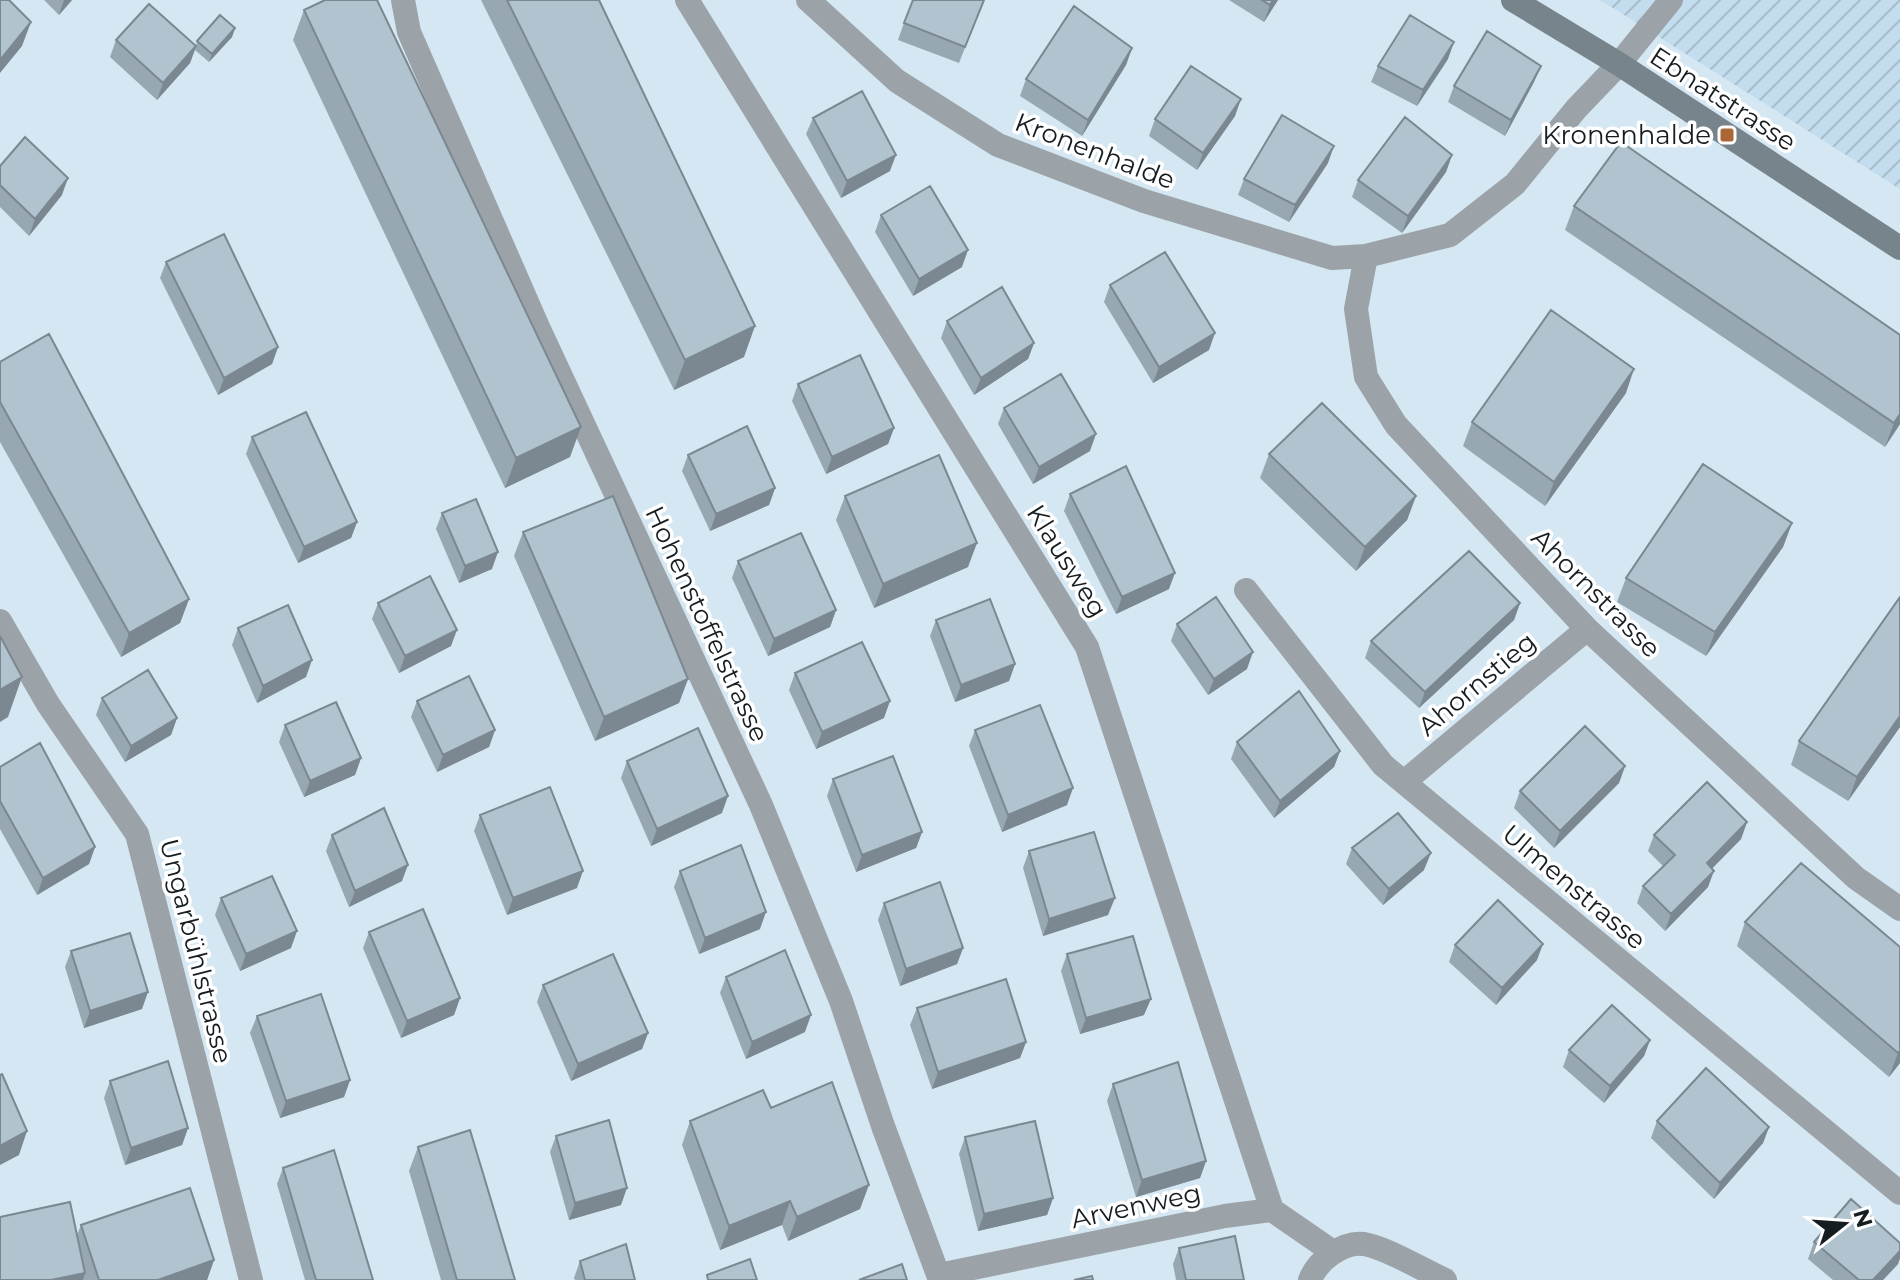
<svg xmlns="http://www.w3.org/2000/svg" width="1900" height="1280" font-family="Montserrat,sans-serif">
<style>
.industrial{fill:url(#industrial-furrows)}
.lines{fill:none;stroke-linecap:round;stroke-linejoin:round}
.street{stroke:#9ba3a8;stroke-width:24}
.secondary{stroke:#78848b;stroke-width:24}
.wall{fill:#97a8b2}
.shaded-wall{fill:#7b8891}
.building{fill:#b0c3cf;stroke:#7b8891;stroke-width:2}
.poi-dot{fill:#aa6735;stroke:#fff;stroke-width:3}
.labels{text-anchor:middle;stroke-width:7;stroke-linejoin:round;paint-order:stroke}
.street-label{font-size:26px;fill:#161d21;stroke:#fff}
.poi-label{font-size:26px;fill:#161d21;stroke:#fff;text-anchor:end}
</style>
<defs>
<pattern id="industrial-furrows" width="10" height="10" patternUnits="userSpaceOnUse" patternTransform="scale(2)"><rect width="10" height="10" fill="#c3ddee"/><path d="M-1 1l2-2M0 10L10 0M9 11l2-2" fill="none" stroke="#a7bdcc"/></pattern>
</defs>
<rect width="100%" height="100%" fill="#d4e7f3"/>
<path class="industrial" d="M1600 0H1900V189L1613 8Z"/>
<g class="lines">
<path class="street" d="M403 0 409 32 538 327 761 805 841 1001 883 1126 940 1280
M687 0 1087 647 1272 1210
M808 0 897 81 998 145 1144 201 1332 258 1366 256 1450 235 1515 184 1576 109 1619 64 1671 0
M1366 256 1356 309 1366 377 1396 425 1587 629 1856 878 1900 909
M1246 590 1383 765 1900 1193
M0 621 48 704 137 834 251 1280
M1404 782 1587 629
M939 1275 1225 1216 1272 1210 1333 1252
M1310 1280C1317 1261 1343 1241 1364 1244 1387 1248 1423 1270 1445 1280"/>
<path class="secondary" d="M1513 0 1619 64 1900 248"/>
</g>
<path class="wall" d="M44 0H72L59 15Z
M481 0H599L744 357 674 390Z
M984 0 959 63 898 40 904 23Z
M1229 0H1278L1264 22Z
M304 10 570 457 505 488 293 40Z
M235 28 232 37 209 62 195 50 190 63 157 100 110 57 116 40 196 46 197 41Z
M1132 48 1126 65 1082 136 1020 96 1026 79Z
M1448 59 1417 106 1371 82 1378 66Z
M1534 82 1505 136 1448 102 1454 86Z
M1235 116 1197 170 1149 136 1155 119Z
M813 118 890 171 841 198 806 134Z
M1452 155 1446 172 1402 233 1352 197 1358 180Z
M1328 163 1289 222 1238 195 1244 179Z
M0 166 62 195 29 236 0 207Z
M1574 206 1900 424 1885 447 1565 230Z
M881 215 962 267 913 296 875 232Z
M166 262 278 347 272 364 218 395 160 278Z
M1110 285 1209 350 1153 383 1104 302Z
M947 321 1034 343 1028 359 974 395 941 338Z
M0 362 189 599 180 623 121 657 0 442Z
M798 384 894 428 888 444 826 474 792 401Z
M1626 393 1545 506 1463 446 1472 422Z
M1004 408 1090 451 1033 484 998 424Z
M252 437 357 522 351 538 298 563 246 454Z
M1269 454 1416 496 1407 520 1356 571 1260 478Z
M688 455 775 488 769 505 710 531 682 471Z
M1070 494 1169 589 1116 614 1064 511Z
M845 496 968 567 874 608 836 520Z
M442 513 492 569 459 583 436 529Z
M1792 523 1783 547 1706 656 1617 602 1626 578Z
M523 532 688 679 679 703 595 741 514 556Z
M738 561 836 610 830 627 768 656 732 578Z
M1900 597V727L1848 801 1791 765 1799 741Z
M378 603 451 646 399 673 372 619Z
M1520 603 1514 620 1419 708 1365 658 1371 641Z
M936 620 1015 664 1009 681 955 702 930 636Z
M1177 624 1247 669 1208 695 1171 641Z
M238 628 306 677 257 703 232 645Z
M795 673 884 718 816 749 789 690Z
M102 698 177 718 171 735 125 762 96 715Z
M417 701 495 730 489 747 437 772 411 717Z
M285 725 361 758 355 775 304 797 279 742Z
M975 730 1067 805 1002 832 969 746Z
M1237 742 1340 751 1334 767 1274 818 1231 759Z
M627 761 722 813 651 846 621 778Z
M1625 766 1619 783 1554 848 1514 808 1520 791Z
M0 767 95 847 89 864 37 895 0 829Z
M833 779 922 832 916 848 856 872 827 796Z
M480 815 577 888 507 915 474 831Z
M1747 822 1741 839 1712 868 1708 887 1665 931 1637 903 1643 886 1663 866 1648 851 1654 835Z
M332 835 402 881 349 907 326 851Z
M1352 848 1424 870 1383 905 1346 864Z
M1029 851 1108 915 1043 936 1023 868Z
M680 871 760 929 699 954 674 887Z
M221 898 291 948 240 971 215 915Z
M884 903 963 948 957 964 900 986 878 920Z
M1745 922 1900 947V1063L1889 1077 1737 946Z
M369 932 460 998 454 1015 401 1038 363 948Z
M1455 945 1537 960 1496 1005 1449 962Z
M71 951 142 1009 84 1028 65 967Z
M1067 954 1144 1015 1080 1034 1061 971Z
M726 977 805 1032 746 1059 720 993Z
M543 985 648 1033 642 1049 571 1081 537 1002Z
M917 1008 1026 1042 1020 1058 932 1089 910 1025Z
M257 1016 350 1080 344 1097 280 1118 250 1033Z
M1650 1040 1644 1056 1604 1103 1563 1067 1569 1050Z
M110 1081 188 1128 182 1145 125 1165 104 1098Z
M1113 1084 1206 1161 1200 1178 1136 1197 1107 1101Z
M771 1108 860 1209 788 1241 782 1225 720 1250 682 1145 690 1121Z
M1657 1121 1769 1127 1763 1143 1714 1199 1651 1138Z
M556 1136 621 1205 569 1220 550 1152Z
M965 1137 1053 1198 1047 1215 978 1231 959 1154Z
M418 1147 515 1280H441L409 1171Z
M283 1168 373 1280H305L277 1184Z
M81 1225 214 1260 207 1280H0L77 1235Z
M1814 1242 1900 1243V1258L1898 1264 1883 1280H1833L1808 1259Z
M1179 1248 1244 1280H1176L1173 1264Z
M580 1261 635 1280H575L574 1278Z"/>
<path class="shaded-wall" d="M64 0H72L59 15Z
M1273 0H1278L1264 22 1270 5Z
M31 22 22 46 0 73V60Z
M235 28 232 37 209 62 212 54Z
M1454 42 1448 59 1417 106 1423 90Z
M196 46 190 63 157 100 163 83Z
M1132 48 1126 65 1082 136 1088 120Z
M1541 66 1534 82 1505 136 1511 120Z
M1241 99 1235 116 1197 170 1203 153Z
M1334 146 1328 163 1289 222 1295 205Z
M896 155 890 171 841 198 847 181Z
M1452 155 1446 172 1402 233 1408 216Z
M68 178 62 195 29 236 35 219Z
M968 250 962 267 913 296 919 279Z
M755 326 744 357 674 390 685 360Z
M1215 333 1209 350 1153 383 1159 367Z
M1034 343 1028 359 974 395 981 378Z
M278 347 272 364 218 395 224 378Z
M1634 369 1626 393 1545 506 1554 482Z
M1900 414V424L1885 447 1894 423Z
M581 427 570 457 505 488 516 458Z
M894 428 888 444 826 474 832 457Z
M1096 434 1090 451 1033 484 1039 467Z
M775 488 769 505 710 531 716 514Z
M1416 496 1407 520 1356 571 1365 547Z
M357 522 351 538 298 563 304 547Z
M1792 523 1783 547 1706 656 1715 632Z
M977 543 968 567 874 608 883 584Z
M498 552 492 569 459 583 465 566Z
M1175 573 1169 589 1116 614 1122 597Z
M189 599 180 623 121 657 129 633Z
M1520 603 1514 620 1419 708 1425 692Z
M836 610 830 627 768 656 774 639Z
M457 630 451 646 399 673 405 656Z
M1253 652 1247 669 1208 695 1214 679Z
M312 660 306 677 257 703 263 686Z
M1015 664 1009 681 955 702 961 685Z
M22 677 8 717 0 722V690Z
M688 679 679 703 595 741 604 717Z
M890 701 884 718 816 749 822 732Z
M1900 716V727L1848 801 1857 777Z
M177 718 171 735 125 762 131 746Z
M495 730 489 747 437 772 443 755Z
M1340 751 1334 767 1274 818 1280 801Z
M361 758 355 775 304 797 310 781Z
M1625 766 1619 783 1554 848 1560 831Z
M1073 788 1067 805 1002 832 1008 815Z
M728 796 722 813 651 846 657 829Z
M1747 822 1741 839 1701 880 1707 863Z
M922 832 916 848 856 872 862 855Z
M95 847 89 864 37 895 43 878Z
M1431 853 1424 870 1383 905 1389 889Z
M408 865 402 881 349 907 355 891Z
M583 871 577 888 507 915 513 898Z
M1714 871 1708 887 1665 931 1671 914Z
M1115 898 1108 915 1043 936 1049 919Z
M766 912 760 929 699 954 705 938Z
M297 931 291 948 240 971 246 954Z
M1543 944 1537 960 1496 1005 1502 988Z
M963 948 957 964 900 986 906 969Z
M148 992 142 1009 84 1028 90 1011Z
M460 998 454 1015 401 1038 407 1021Z
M1151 999 1144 1015 1080 1034 1086 1018Z
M811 1015 805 1032 746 1059 752 1042Z
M648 1033 642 1049 571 1081 578 1064Z
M1650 1040 1644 1056 1604 1103 1610 1086Z
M1026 1042 1020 1058 932 1089 938 1072Z
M1900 1051V1063L1889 1077 1898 1053Z
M350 1080 344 1097 280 1118 286 1101Z
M1769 1127 1763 1143 1714 1199 1720 1183Z
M188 1128 182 1145 125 1165 131 1148Z
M27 1131 19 1155 0 1165V1146Z
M1206 1161 1200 1178 1136 1197 1142 1180Z
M869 1185 860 1209 788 1241 797 1217Z
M627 1188 621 1205 569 1220 575 1203Z
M1053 1198 1047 1215 978 1231 984 1214Z
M790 1201 782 1225 720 1250 729 1226Z
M1900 1251V1258L1898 1264 1883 1280H1873Z
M214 1260 207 1280H158Z
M85 1273 83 1280H51Z"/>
<path class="building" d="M0 0H9L31 22 0 60Z
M325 0H377L581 427 516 458 304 10Z
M507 0H599L755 326 685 360Z
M913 0H984L965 47 904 23Z
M1262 0H1273L1270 5Z
M149 4 196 46 163 83 116 40Z
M1074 6 1132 48 1088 120 1026 79Z
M220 15 235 28 212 54 197 41Z
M1410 15 1454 42 1423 90 1378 66Z
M1487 31 1541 66 1511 120 1454 86Z
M1191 66 1241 99 1203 153 1155 119Z
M862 91 896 155 847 181 813 118Z
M1282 115 1334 146 1295 205 1244 179Z
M1405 117 1452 155 1408 216 1358 180Z
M25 137 68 178 35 219 0 185V166Z
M1621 142 1900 335V414L1894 423 1574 206Z
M930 186 968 250 919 279 881 215Z
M224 234 278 347 224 378 166 262Z
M1165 252 1215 333 1159 367 1110 285Z
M1002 287 1034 343 981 378 947 321Z
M1551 310 1634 369 1554 482 1472 422Z
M49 334 189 599 129 633 0 402V362Z
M860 355 894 428 832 457 798 384Z
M1061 374 1096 434 1039 467 1004 408Z
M1322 403 1416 496 1365 547 1269 454Z
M306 412 357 522 304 547 252 437Z
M747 426 775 488 716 514 688 455Z
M939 455 977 543 883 584 845 496Z
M1703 464 1792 523 1715 632 1626 578Z
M1126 466 1175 573 1122 597 1070 494Z
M613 496 688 679 604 717 523 532Z
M476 499 498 552 465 566 442 513Z
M801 533 836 610 774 639 738 561Z
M1469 551 1520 603 1425 692 1371 641Z
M430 576 457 630 405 656 378 603Z
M1216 597 1253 652 1214 679 1177 624Z
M1900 597V716L1857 777 1799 741Z
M990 599 1015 664 961 685 936 620Z
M288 605 312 660 263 686 238 628Z
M0 636 22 677 0 690Z
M862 642 890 701 822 732 795 673Z
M148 670 177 718 131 746 102 698Z
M469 676 495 730 443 755 417 701Z
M1299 691 1340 751 1280 801 1237 742Z
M336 702 361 758 310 781 285 725Z
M1040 705 1073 788 1008 815 975 730Z
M1585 726 1625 766 1560 831 1520 791Z
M698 728 728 796 657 829 627 761Z
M40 743 95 847 43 878 0 801V767Z
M893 756 922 832 862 855 833 779Z
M1707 782 1747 822 1707 863 1714 871 1671 914 1643 886 1675 855 1654 835Z
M550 787 583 871 513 898 480 815Z
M384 808 408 865 355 891 332 835Z
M1398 813 1431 853 1389 889 1352 848Z
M1094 832 1115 898 1049 919 1029 851Z
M741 845 766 912 705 938 680 871Z
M1801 863 1900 947V1051L1898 1053 1745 922Z
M272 876 297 931 246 954 221 898Z
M940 882 963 948 906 969 884 903Z
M1498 900 1543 944 1502 988 1455 945Z
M423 909 460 998 407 1021 369 932Z
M130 933 148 992 90 1011 71 951Z
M1133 936 1151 999 1086 1018 1067 954Z
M785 950 811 1015 752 1042 726 977Z
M613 954 648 1033 578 1064 543 985Z
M1006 979 1026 1042 938 1072 917 1008Z
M321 994 350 1080 286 1101 257 1016Z
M1612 1005 1650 1040 1610 1086 1569 1050Z
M168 1061 188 1128 131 1148 110 1081Z
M1178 1062 1206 1161 1142 1180 1113 1084Z
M1706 1068 1769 1127 1720 1183 1657 1121Z
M2 1074 27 1131 0 1146V1075Z
M832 1082 869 1185 797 1217 790 1201 729 1226 690 1121 763 1090 771 1108Z
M609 1120 627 1188 575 1203 556 1136Z
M1035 1121 1053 1198 984 1214 965 1137Z
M470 1130 515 1280H457L418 1147Z
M334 1150 373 1280H316L283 1168Z
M190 1188 214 1260 158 1280H99L81 1225Z
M1851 1199 1900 1243V1251L1873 1280H1859L1814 1242Z
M70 1202 85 1273 51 1280H0V1217Z
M1235 1236 1244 1280H1186L1179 1248Z
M626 1244 635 1280H585L580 1261Z
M750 1259 757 1280H708L707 1275Z
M902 1264 907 1280H859Z
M1092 1276 1093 1280H1074Z"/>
<rect class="poi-dot" x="1719" y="127" width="16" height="16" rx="4"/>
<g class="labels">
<g class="street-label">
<text transform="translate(1723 99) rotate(33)" y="9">Ebnatstrasse</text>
<text transform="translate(1095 151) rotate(21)" y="9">Kronenhalde</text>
<text transform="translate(1067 561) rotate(58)" y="9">Klausweg</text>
<text transform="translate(1596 593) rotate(45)" y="9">Ahornstrasse</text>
<text transform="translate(707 624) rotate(65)" y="9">Hohenstoffelstrasse</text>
<text transform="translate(1477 684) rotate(-40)" y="9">Ahornstieg</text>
<text transform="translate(1574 887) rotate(40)" y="9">Ulmenstrasse</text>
<text transform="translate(196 951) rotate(76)" y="9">Ungarbühlstrasse</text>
<text transform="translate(1136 1206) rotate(-12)" y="9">Arvenweg</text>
</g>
<g class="poi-label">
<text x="1711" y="144">Kronenhalde</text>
</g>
</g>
<g transform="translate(1844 1224) rotate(73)" stroke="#ffffff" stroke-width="6" paint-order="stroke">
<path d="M0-6L14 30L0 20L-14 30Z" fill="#161d21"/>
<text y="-12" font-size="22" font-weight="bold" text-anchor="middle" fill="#161d21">N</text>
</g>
</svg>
